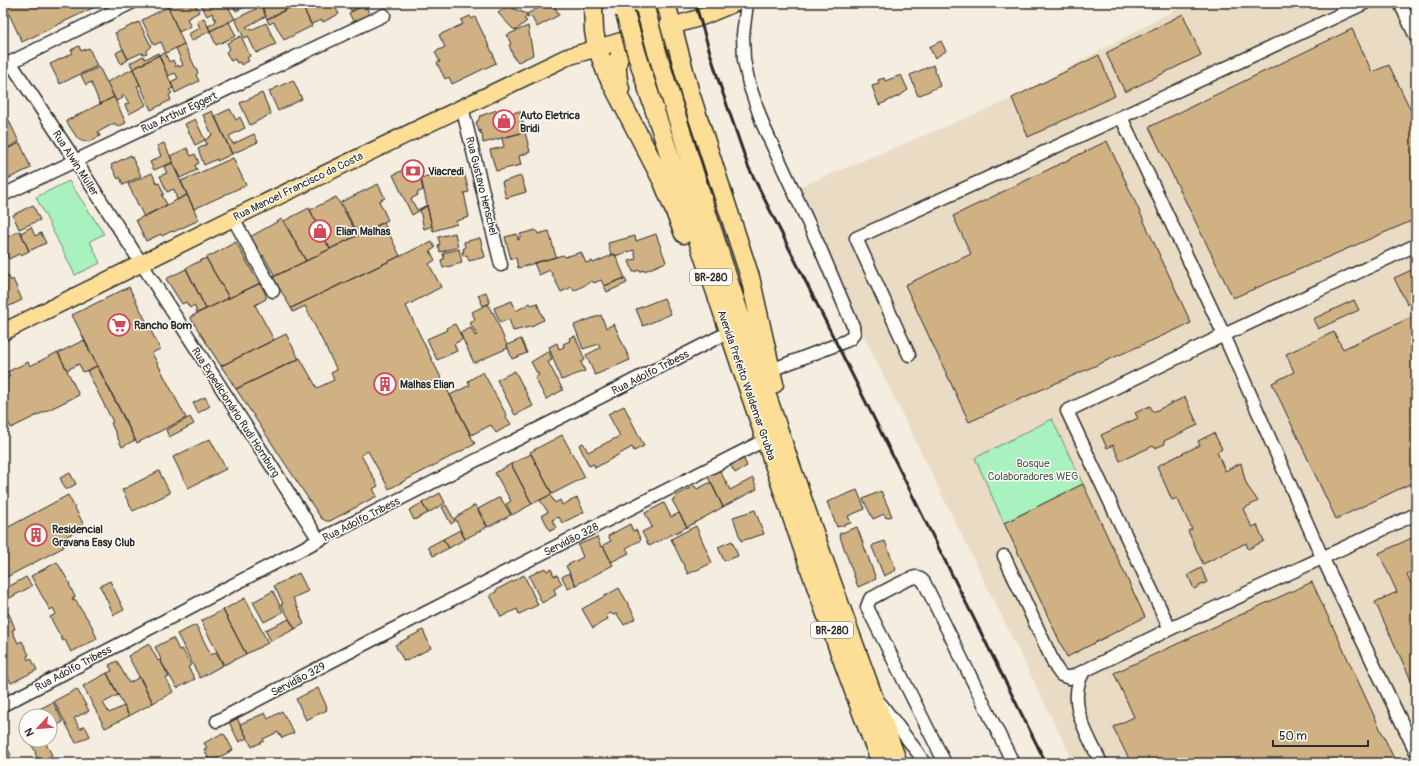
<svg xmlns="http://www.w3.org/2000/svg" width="1419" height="766" font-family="Pangolin,sans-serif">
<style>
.built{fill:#e9dbc4}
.green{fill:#a9f1be;stroke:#6a8e74}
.building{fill:#d0b184;stroke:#2b2b2b}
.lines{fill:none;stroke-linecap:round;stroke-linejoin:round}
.minor-casing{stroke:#2b2b2b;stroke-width:15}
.major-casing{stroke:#2b2b2b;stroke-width:19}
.highway-casing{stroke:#2b2b2b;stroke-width:21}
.minor{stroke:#fdfcf7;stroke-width:12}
.major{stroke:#fcde96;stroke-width:16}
.highway{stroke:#fcde96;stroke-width:18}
.rail{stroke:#2b2b2b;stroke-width:3}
.highway-bridge-casing{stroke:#2b2b2b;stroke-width:21;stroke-linecap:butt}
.highway-bridge{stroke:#fcde96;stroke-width:18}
.labels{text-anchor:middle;stroke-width:3;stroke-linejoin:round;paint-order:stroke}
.shield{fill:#fdfcf7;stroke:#6a6a68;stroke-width:1}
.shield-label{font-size:10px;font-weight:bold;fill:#2b2b2b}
.street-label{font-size:11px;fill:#2b2b2b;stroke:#fdfcf7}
.poi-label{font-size:11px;font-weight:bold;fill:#2b2b2b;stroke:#fdfcf7;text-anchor:start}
.park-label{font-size:11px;fill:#4a5c50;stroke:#fdfcf7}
</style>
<rect width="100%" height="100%" fill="#f4ede0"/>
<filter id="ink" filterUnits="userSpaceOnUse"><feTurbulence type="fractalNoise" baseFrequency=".025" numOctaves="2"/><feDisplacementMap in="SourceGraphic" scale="8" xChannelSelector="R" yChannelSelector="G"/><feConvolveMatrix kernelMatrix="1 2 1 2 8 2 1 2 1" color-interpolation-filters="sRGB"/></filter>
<g filter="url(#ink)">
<path class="built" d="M1188 3H1416V763H1074L792 190 1005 102Z"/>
<path class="green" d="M69 181 104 234 90 241 100 263 75 275 36 197Z
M1052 419 1083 484 1004 523 975 458Z"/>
<path class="building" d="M4 3H103L22 42Z
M177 3H195L199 12 187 19 191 26 179 32 168 7Z
M200 3H226L235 19 210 31 208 26 214 23 216 21 212 13 207 16Z
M232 3H253L236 11Z
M260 3H298L267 19Z
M301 3 312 26 284 40 274 22 269 24 267 19 272 17 295 5Z
M304 3H333L339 14 323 22 322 20 311 24 301 4Z
M347 3H364L365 4 351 11Z
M547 3H553L559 15 537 27 531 16 527 18V14Z
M365 5 372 19 356 27 349 13Z
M262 6 266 16 246 27 251 30 266 23 276 44 256 53 248 36 244 38 235 19Z
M507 6 527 14V16L524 19 527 21 516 30 513 29 498 13Z
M168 7 184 44 166 53 161 42 154 45 142 20Z
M1183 14 1201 55 1125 92 1106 53Z
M470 16 472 19 475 17 494 56H493L496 63 452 84 449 77 445 79 437 63 440 62 435 52 445 47 439 35 463 24 461 20Z
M204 18 210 31 191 41 188 34 200 28 197 21Z
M139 22 150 44H151L150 47 146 51 147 53 144 54 141 53 128 59 115 33Z
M229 22 236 36 216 45 210 31Z
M528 26 533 55 518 62 516 59 515 60 509 45 511 44 507 35Z
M1352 29 1372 72 1389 65 1416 121V219L1233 298 1149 127Z
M241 36 250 56 247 58 249 61 241 65 240 62 237 63 235 59 231 61 226 52 230 49 227 43Z
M941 41 946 51 935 58 929 47Z
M184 44 198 73 196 75 199 81 175 93 171 82 178 78 175 73 168 76 159 55 165 53 169 62 173 60 176 67 178 65 179 67 183 65 176 48Z
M79 46 81 51 89 48 97 66 60 84 50 64 73 53 71 50Z
M123 49 128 60 121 64 116 53Z
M158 53 159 55 133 69 130 63 143 56 145 59Z
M159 55 173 88 169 90 172 93 169 95 171 100 151 110 133 69Z
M1099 55 1115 96 1028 137 1012 98Z
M933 65 940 86 918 96 910 75Z
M99 67 114 97 100 104 91 82 86 85 81 75Z
M133 69 140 85 137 86 146 105 129 114 125 105 129 103 124 95 122 96 123 98 116 101 107 82Z
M901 75 908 90 901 95 879 105 872 86 879 84 878 80 884 78 885 81Z
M293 80 302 99 278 111 269 91Z
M262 93 271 114 250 125 240 103Z
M114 97 126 123 117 127 115 123 98 132 100 136 89 142 82 141 78 139 66 121Z
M230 109 236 120 240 117 245 128 229 136 233 144 254 134 258 142 232 154 215 116Z
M497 110 499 117 520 111 525 132 483 143 482 133 481 134 479 131H482H479L476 122 478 121 480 116Z
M212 111 232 154 217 161V159L204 165 198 149 207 144 205 140 212 135 203 115Z
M5 112 19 142 3 150V113Z
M195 119 205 140 195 145 185 124Z
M525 132 530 152 519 156 521 165 496 171 490 150 504 147 502 138Z
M1107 141 1191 323 969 422 905 285 971 254 953 216Z
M20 143 31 168 3 181V151Z
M164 143 173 162 154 170 150 162 161 156 157 146Z
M187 148 191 156 195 154 199 163 195 165 197 170 180 178 170 156Z
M131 155 141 176 123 185 120 177 118 179 111 165Z
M233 158 246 185 194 209 181 181Z
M172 163 187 195 177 200 174 189 167 192 160 176 167 173 164 167Z
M417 163 423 190 417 193 418 195 411 199 417 210 427 205V206L412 215 393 175Z
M463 169 469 192 464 193 469 217 456 221 457 224 433 231 421 178 445 171 446 174Z
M152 173 157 184 159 183 164 194 162 195 167 205 144 217 128 184Z
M521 176 526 192 506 198 502 182Z
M378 184 385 198 379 201 388 220 358 235 341 202Z
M187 195 199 220 173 232 172 231 162 236 161 234 146 241 136 220Z
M336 197 358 235 330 249 310 210Z
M33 205 40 220 19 229 13 215Z
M427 206 432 226 424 229 420 210Z
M309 208 330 249 306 261 284 221Z
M282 219 306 261 275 276 263 255 262 257 250 237Z
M383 223V224L384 223 400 256 291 308 273 277Z
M31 227 35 236 41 233 46 243 29 251 21 233Z
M536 230 538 234 549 231 556 257 518 268 516 258 511 259 505 237 517 234 518 240H519V237L521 236 520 234Z
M20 231 29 251 21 255V253L9 259 3 246V239Z
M455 233 458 247 440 252 438 245 440 244 438 237Z
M656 234 666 262 647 270 640 271V270L633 272 629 261 636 259 634 250 615 256V254L611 255 608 243 635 236 636 241Z
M480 238 485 257 469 261 467 255 463 256 462 252H464L463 249 465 248 464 242Z
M236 242 259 284 229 298 206 258Z
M432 242 435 248 430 251 435 260 429 264 441 287 406 306 432 360 475 444 389 489 368 451 361 455 378 486 373 489 377 496 330 521H326L321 518 236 389 300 358 317 388 334 380 331 373 337 370 305 306 293 312 291 308 400 256H401L425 244 426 245Z
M459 249 462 263 443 268 441 260 444 259 443 253Z
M581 252 586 263 592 261 593 263 615 254 625 278 604 286 601 280 594 283 592 281 574 291 572 287 561 292 550 270 539 275 534 263 563 255 565 257Z
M206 258 229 298 206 309 186 268Z
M1416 268V300L1407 304 1394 278Z
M186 269 206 309 197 313 194 305 190 308 186 302 182 304 166 279Z
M8 275 11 281 13 279 22 300 3 309V278Z
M625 278 627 283 607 292 604 286Z
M260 283 266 295V299L255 305 274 340 221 366 190 317Z
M129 287 160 349 152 353 186 418 137 443 72 315Z
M486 292 490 303 483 306 478 295Z
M664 298 671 314 643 326 636 309Z
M1354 300 1359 310 1318 329 1313 319Z
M512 301 516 311 530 303 532 305 537 303 544 320 535 324 534 326 513 331 509 319 500 323 494 308Z
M488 304 492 313 493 312 508 348 474 363 460 333 471 328 475 336 477 335 470 323 475 320 472 312Z
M601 315 606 328 614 324 630 360 595 375 586 355 600 348 599 344 583 349 574 325Z
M1416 315V481L1336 519 1272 383 1294 372 1286 354 1334 332 1343 349Z
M455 324 463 339 454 344 457 351 437 360 427 339 447 330 446 328Z
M286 334 299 359 236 389 221 366Z
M575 336 585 360 581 362 585 371 561 380 549 347 557 343 559 349 564 347 563 344 570 341 569 338Z
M521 339 527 353 512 359 507 345Z
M84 340 97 366 83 372 79 364 67 370 58 353Z
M549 351 552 360 548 362 563 390 546 399 535 378 539 375 538 373H537L531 362Z
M58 352 79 395 11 428 3 412V379L10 376 7 372 28 362 30 366Z
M97 366 135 440 122 447 111 423 113 422 87 371Z
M515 371 533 406 515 415 497 380Z
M483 372 507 416 506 417 511 424 496 433 491 425 471 435 450 395 470 385 468 381Z
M205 397 210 406 198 413 193 403Z
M1185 397 1198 425 1164 441 1165 444 1155 448 1153 446 1120 461 1113 445 1107 448 1101 435 1138 418 1135 413 1150 406 1153 412Z
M624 406 644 446 634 451 632 447 595 468 594 464 589 466 579 445 583 443 588 452 620 436 608 414Z
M190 417 194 424 169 437 166 430Z
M1214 433 1222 449 1217 452 1225 471 1241 463 1245 480 1248 487 1258 501 1243 509 1252 527 1257 525 1264 541 1248 549 1246 543 1203 564 1188 531 1192 529 1177 498 1172 500 1157 466 1200 445 1198 441Z
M562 435 585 477 552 494 530 452Z
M210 439 226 469 188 488 173 457Z
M531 454 552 494 532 504 511 464Z
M742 455 747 466 735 473 729 463Z
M511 464 532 504 512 515 506 504 511 501 495 473Z
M718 467 730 490 753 478 757 489 723 507 706 473Z
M159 471 170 493 133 511 122 490Z
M70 473 76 484 66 490 60 478Z
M711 482 723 507 687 527 672 500 676 498 675 496 695 486 697 489Z
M1083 484 1145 617 1067 657 1004 523Z
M857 490 865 509 848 516 851 523 837 527 827 502Z
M881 491 892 516 886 518 884 514 873 519 863 499Z
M440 493 445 503 428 513 422 503Z
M68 495 85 527 61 539 64 547 3 579V530Z
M550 495 555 503 560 500 562 505 577 498 584 512 562 523 559 517 552 520 556 528 550 531 542 515 548 512 540 500Z
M500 497 511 515 488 527 478 509Z
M422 503 428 513 414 520 409 510Z
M664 503 671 517 679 513 687 527 649 546 642 532 652 527 645 513Z
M446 505 455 521 451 524 442 507Z
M475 505 487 527 465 539 455 518Z
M755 510 764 534 741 541 733 517Z
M630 524 633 531 636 530 641 540 626 548 629 553 611 562 603 545 611 541 608 536Z
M696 526 712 563 688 574 671 539Z
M857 527 876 579 858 587 839 534Z
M460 530 465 539 449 548 443 539Z
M1416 536V569L1407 574 1412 586 1416 584V691L1375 602 1397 592 1379 553Z
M597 537 601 547 603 546 613 565 576 585 566 566 583 557 578 545Z
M443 539 449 548 433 556 428 547Z
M732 541 738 556 724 561 718 547Z
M885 541 896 570 884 576 872 547 873 545Z
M57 562 70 584H69L75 597 72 599 73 601 76 600 81 610H82L92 626 97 639 71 652 65 640 63 641 50 617 56 614 53 608 50 610 31 576Z
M545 568 547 571 551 569 554 576 557 575 562 584 554 589 556 595 542 603 529 576Z
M1201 568 1207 582 1194 589 1188 575Z
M299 573 308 591 293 598 301 614 300 615 304 624 295 629 281 604 283 603 274 586Z
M569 573 576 585 568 589 562 577Z
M524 575 538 605 519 614 517 609 501 617 490 595 496 592V590Z
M26 577 32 586 8 599 3 590Z
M110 581 124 610 114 615 100 586Z
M1312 582 1396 763H1131L1113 727 1134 717 1114 673Z
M619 588 636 618 624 625 617 614 613 615 611 613 606 615 608 619 593 628 582 609Z
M273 591 283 612 264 622 253 602Z
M245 598 268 643 246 654 223 610Z
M3 606 10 616 15 629 12 630 18 643 22 641 29 655 27 656 28 660 31 658 37 670 11 683 5 671 3 672Z
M223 610 246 654 224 665 201 621Z
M289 619 295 629 271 641 265 630Z
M196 625 211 655 216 652 223 665 200 678 177 634Z
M423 630 431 648 406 661 405 660 404 661 395 645Z
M173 638 179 650 182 649 191 665 188 667 195 679 177 688 160 660 161 659 155 647Z
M149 644 158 661 160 660 169 677 166 678 173 692 153 703 128 656Z
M117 661 129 683 140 677 153 703 129 716 107 673 112 671 109 665Z
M107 673 118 695 103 703 109 713 124 706 129 716 105 728 83 686Z
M318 688 327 707 326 708 327 710 306 720 296 699Z
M77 689 89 711 74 718 80 729 85 726 90 736 76 743 54 701Z
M53 702 63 722 50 729V716H32L30 714Z
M282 711 294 733 282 738 278 732 263 739 264 741 252 747 240 724 265 713 268 719Z
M237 718 247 738 239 742 229 722Z
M221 734 225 735 233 750 210 762 204 749 207 748 204 743Z
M3 740 11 755 7 759 6 758 3 759Z
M31 740H44L52 755 39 762 35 753 36 752 30 743Z"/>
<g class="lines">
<g class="minor-casing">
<path id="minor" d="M747 3 743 35 744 60 749 84 763 125 820 248 853 326 854 333 851 338 846 341 771 370
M1400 3 1416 37
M10 62 75 160 319 540
M3 66 131 3
M462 107 501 265
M1121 117 1224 335 1322 557 1416 752
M3 195 384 15
M233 218 273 291
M909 355 856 238 1121 117 1365 3
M1004 556 1056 668 1061 675 1069 678 1084 671
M1170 629 1067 411 1224 335 1416 245
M881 704 918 753 924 763
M3 705 319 540 721 336
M217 721 380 636 761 442
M945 763 867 607 870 599C880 594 907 578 916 577 919 577 922 580 924 582L1013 763
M1101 763C1088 735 1065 702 1084 671L1170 629 1416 514"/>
</g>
<g class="major-casing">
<path id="major" d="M3 332 233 218 567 57 699 18 735 3"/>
</g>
<g class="highway-casing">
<path id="highway" d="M593 3 594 31 597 47 606 72 663 182 684 234
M666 3 690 93 750 277 774 384
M657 52C729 292 810 529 898 763
M638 58C668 155 702 250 734 346 781 486 828 625 881 763
M620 89C609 45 628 48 663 37L668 40"/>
</g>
<use href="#minor" class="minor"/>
<use href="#major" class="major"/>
<use href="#highway" class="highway"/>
<path class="rail" d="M695 3 719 82 748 166 1046 763"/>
<g class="highway-bridge-casing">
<path id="highway-bridge" d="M645 8 657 52
M625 13 638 58"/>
</g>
<use href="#highway-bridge" class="highway-bridge"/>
</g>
</g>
<defs>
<g id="shop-ring" transform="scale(1.15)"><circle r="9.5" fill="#fdfcf7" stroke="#d1495b" stroke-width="1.5"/><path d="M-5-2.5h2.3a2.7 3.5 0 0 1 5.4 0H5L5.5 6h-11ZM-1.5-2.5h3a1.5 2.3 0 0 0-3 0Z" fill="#d1495b"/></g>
<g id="bank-ring" transform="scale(1.15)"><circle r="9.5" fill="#fdfcf7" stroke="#d1495b" stroke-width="1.5"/><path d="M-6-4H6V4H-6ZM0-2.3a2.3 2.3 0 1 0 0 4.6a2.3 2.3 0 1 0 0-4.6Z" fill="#d1495b"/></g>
<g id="supermarket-ring" transform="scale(1.15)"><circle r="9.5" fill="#fdfcf7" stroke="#d1495b" stroke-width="1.5"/><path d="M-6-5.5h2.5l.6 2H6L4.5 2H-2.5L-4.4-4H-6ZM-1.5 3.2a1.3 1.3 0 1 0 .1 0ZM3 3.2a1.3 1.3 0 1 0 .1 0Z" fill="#d1495b"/></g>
<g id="building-ring" transform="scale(1.15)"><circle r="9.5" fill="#fdfcf7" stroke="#d1495b" stroke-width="1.5"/><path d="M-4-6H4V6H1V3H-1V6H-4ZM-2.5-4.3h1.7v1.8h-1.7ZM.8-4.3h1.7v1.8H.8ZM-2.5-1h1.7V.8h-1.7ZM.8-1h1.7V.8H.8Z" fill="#d1495b"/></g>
</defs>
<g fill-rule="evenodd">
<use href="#shop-ring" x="504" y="121"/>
<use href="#bank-ring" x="413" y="171"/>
<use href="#shop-ring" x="320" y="231"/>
<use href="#supermarket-ring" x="119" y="325"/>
<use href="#building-ring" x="385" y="384"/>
<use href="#building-ring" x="36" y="535"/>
</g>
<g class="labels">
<g class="shield">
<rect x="690" y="269" width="42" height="16" rx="3"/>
<rect x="811" y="622" width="42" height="16" rx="3"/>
</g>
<g class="shield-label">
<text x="711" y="281">BR-280</text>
<text x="832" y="634">BR-280</text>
</g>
<g class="street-label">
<text transform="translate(179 112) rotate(-25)" y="4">Rua Arthur Eggert</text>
<text transform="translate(76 163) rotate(57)" y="4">Rua Alwin Müller</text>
<text transform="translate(298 186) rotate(-26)" y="4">Rua Manoel Francisco da Costa</text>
<text transform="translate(482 186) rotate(76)" y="4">Rua Gustavo Henschel</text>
<text transform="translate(650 372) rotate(-27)" y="4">Rua Adolfo Tribess</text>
<text transform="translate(747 385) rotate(71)" y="4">Avenida Prefeito Waldemar Grubba</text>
<text transform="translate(236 412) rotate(57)" y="4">Rua Expedicionário Rudi Hornburg</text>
<text transform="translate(361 519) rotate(-27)" y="4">Rua Adolfo Tribess</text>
<text transform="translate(571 539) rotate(-27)" y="4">Servidão 328</text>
<text transform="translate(73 668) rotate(-28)" y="4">Rua Adolfo Tribess</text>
<text transform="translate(298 679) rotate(-28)" y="4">Servidão 329</text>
</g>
<g class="poi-label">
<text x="520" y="119">Auto Eletrica<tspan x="520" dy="13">Bridi</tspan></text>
<text x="428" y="175">Viacredi</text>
<text x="336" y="235">Elian Malhas</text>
<text x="134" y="329">Rancho Bom</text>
<text x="400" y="388">Malhas Elian</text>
<text x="52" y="533">Residencial<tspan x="52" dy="13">Gravana Easy Club</tspan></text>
</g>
<g class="park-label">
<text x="1033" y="467">Bosque<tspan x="1033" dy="13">Colaboradores WEG</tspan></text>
</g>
</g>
<rect width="1419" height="766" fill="none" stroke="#fdfcf7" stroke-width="16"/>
<rect x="8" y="8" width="1403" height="750" fill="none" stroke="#2b2b2b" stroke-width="1.5" filter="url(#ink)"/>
<g transform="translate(38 728) rotate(244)"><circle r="19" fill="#fdfcf7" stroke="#a9a8a5"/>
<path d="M0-3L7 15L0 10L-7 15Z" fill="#d1495b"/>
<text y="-6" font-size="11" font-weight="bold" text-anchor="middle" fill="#2b2b2b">N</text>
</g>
<path d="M1273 740v6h95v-6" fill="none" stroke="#2b2b2b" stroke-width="2"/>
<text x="1279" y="740" font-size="12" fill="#2b2b2b" stroke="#fdfcf7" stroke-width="3" paint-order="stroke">50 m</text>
</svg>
